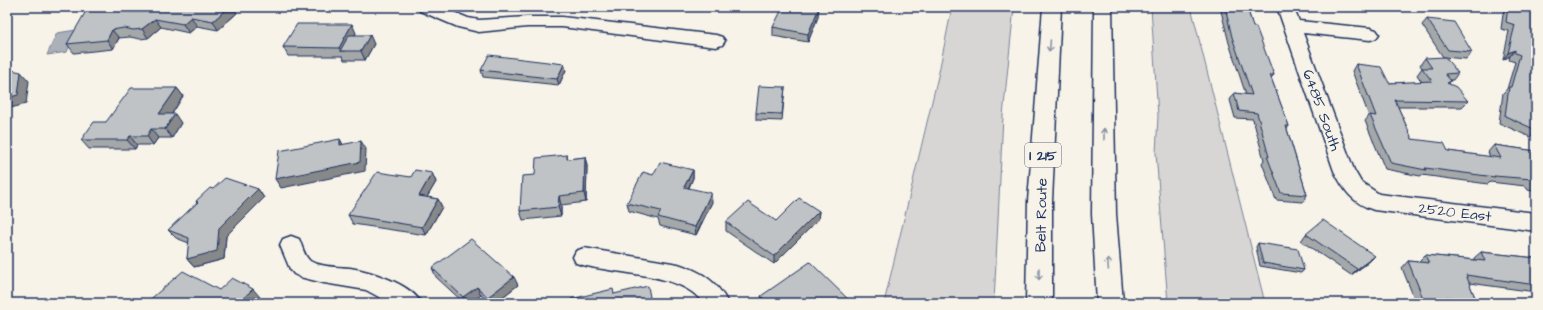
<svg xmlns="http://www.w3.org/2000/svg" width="1543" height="310" font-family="'Architects Daughter',sans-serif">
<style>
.green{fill:#d7d6d4;stroke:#798299}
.water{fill:#acb0b9;stroke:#727c95}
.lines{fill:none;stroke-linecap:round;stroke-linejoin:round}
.minor-casing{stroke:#1b2f5e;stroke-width:3}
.highway-casing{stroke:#1b2f5e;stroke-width:3}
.minor{fill:#f7f3e8;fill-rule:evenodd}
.highway{fill:#f7f3e8;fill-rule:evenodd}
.wall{fill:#a5a8a9;stroke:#1b2f5e}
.shaded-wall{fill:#86888a;stroke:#1b2f5e}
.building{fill:#c0c3c5;stroke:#1b2f5e}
.oneway{stroke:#8991a3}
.labels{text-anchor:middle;stroke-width:4;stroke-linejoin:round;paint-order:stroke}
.shield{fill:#f7f3e8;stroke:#5d6a87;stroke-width:1}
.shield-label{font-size:14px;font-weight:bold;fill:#1b2f5e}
.street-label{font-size:15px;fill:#1b2f5e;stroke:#f7f3e8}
</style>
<rect width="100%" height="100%" fill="#f7f3e8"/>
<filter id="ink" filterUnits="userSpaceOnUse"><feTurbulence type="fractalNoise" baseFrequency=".025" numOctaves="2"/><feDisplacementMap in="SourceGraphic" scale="8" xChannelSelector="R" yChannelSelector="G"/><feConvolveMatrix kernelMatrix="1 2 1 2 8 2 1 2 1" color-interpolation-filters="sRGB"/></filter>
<g filter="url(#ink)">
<path class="green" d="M952 7H1014L1003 116 994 303H884L939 72Z
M1151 7H1191L1265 303H1168L1156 153 1158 116Z"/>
<path class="water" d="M76 30 67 52 47 55 57 33Z"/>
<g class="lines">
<g class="minor-casing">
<path id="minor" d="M418 7H441L468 18 479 20 527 17H562L716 35 722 37 725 41 722 45 716 47 562 27H527L479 32 458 27 420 11Z
M1277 7H1293L1299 21 1370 28 1376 30 1379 34 1376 38 1370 40 1303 33 1354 170 1361 182 1379 194 1536 213V231L1374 210C1352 203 1344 190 1334 171Z
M291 236 299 239C302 245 304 256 310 261 320 267 338 267 350 268 370 271 411 284 421 303H390L366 290 324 283 300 277 294 274 290 269 280 245 283 239Z
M584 248 678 264C702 272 716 280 728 303H703C682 271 611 275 576 263L573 257 576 251Z"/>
</g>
<g class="highway-casing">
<path id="highway" d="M1043 7H1061L1052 201V303H1026L1028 201Z
M1094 7H1112L1116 214 1123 303H1097L1092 214Z"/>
</g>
<use href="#minor" class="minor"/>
<use href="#highway" class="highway"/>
</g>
<path class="wall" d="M161 7H233L237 13 218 30 197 26 189 33 161 27 148 38 140 39 130 37 119 38 113 49 74 53 67 44Z
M1220 7H1247L1253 27 1274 75 1271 78 1289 126 1287 129 1307 195 1303 202 1276 200 1262 163 1264 160 1253 119 1235 118 1230 100 1234 93 1246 95 1229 43Z
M1504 7H1536V131L1530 137 1499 123 1503 93 1507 89 1515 62 1509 60 1510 56 1503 60 1509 31 1501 29Z
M818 17 808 42 773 36V27Z
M1427 19 1472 52 1466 59 1443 57 1422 25Z
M356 33 355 35 374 44 365 60H344L343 56H288L283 47Z
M1425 58 1458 73 1453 80H1450L1449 84 1468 101 1462 107H1398L1412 139 1448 151 1490 157 1488 152 1494 145 1536 151V192L1528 190 1525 186 1490 182 1488 184 1422 175 1420 176 1385 169 1365 121 1369 116 1352 71 1356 64 1389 83 1422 82 1417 75 1422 68 1420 65Z
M564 64 566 70 559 85 483 77 481 70Z
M785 87 782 121 756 120V113Z
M177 88 183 96 172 114 181 123 172 138H158L153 145H137L135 149H89L81 140 106 122Z
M567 155 568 159 585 157 587 166 586 202 561 205V216L523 220 520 211 535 175Z
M693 170V178L689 188 712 202 696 235 660 226 658 219 629 211 627 203 653 175Z
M432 173 436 182 427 197 438 199 442 207 426 235 353 224 348 215 411 177Z
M213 189H258L264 198 226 236 224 259 194 267 187 259 189 243 176 238 168 230 197 203 196 201Z
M819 211 818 220 774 264 726 231V222L776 221Z
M1306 234 1369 262 1351 275 1301 241Z
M1258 243 1304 270 1301 273 1260 266 1256 247Z
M1481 252 1536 258V292L1469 283 1476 300 1473 303H1416L1402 268 1408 261 1420 262 1419 261 1425 255 1475 260 1474 258Z
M432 268 518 285 495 303H490L481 295 471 303H464L436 277Z
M761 296 852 303H762Z"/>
<path class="shaded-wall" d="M229 7H233L237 13 218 30 213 21Z
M819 8 818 17 808 42V34Z
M191 17 197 26 189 33 183 24Z
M155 19 161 27 148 38 142 29Z
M352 24 356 33 346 51H341L339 48Z
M112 30 119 38 113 49 107 40Z
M370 35 374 44 365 60 361 51Z
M1515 50 1510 56 1503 60 1508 53Z
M564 64 566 70 559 85 557 79Z
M21 72 29 81 26 104 7 109V98Z
M177 88 183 96 166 123 159 114Z
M175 114 181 123 172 138 165 129Z
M151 129 158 138 153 145 147 136Z
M130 136 137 145 135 149 127 140Z
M340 139 345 148 340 145Z
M361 141 366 149 365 171 281 188 275 179Z
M585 157 587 166 586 202 584 193Z
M693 170V178L685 195 684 187Z
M432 173 436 182 423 204 419 196Z
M258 189 264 198 226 236 224 259 194 267 187 259Z
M711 193 712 202 696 235 695 227Z
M559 196 561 205V216L558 207Z
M438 199 442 207 426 235 422 227Z
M819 211 818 220 774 264V256Z
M1375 256 1369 262 1351 275 1357 269Z
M514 277 518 285 495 303H491L488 297Z
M477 287 481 295 471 303H466L463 297Z
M253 289 260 297 254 303H238Z"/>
<path class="building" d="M120 7H229L213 21 191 17 183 24 155 19 142 29 133 30 124 28 112 30 107 40 67 44 86 11Z
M783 7H814L819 8 808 34 773 27Z
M1225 7H1247L1253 27H1256L1274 75H1270L1289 126H1286L1307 195 1281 193 1267 156 1269 157 1257 113 1239 111 1234 93 1252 95 1232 37Z
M1508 7H1536V130L1505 116 1509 87H1511L1520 55 1515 53V50L1508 53 1515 25 1506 22Z
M1427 19 1454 22 1472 52 1448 50Z
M297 24H352L339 48 283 47Z
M349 35H370L361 51H340Z
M489 55 564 64 557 79 481 70Z
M1445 57 1458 73 1445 74 1451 81 1447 83 1456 87 1468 101 1395 100 1412 139 1444 143 1448 151 1501 158 1494 145 1536 151V184L1534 183 1532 179 1494 176 1495 177 1425 168 1426 170 1391 163 1370 115 1376 116 1356 64 1381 67 1389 83 1432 81 1422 68H1432L1425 58Z
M7 69 21 72 18 95 7 98Z
M759 86 785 87 782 114 756 113Z
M131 88H177L159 114H175L165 129H151L147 136H130L127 140H81L94 122H106Z
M340 139V145L361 141 360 162 275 179 279 151Z
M567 155V159L585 157 584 193 559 196 558 207 520 211 522 176 535 175 536 158Z
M660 162 693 170 684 187 711 193 695 227 658 217 661 211 627 203 643 172 653 175Z
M415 170 432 173 419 196 438 199 422 227 348 215 377 172 411 177Z
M225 178 258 189 219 228 217 251 187 259 189 238 168 230 198 202 196 201 210 188 213 189Z
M799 198 819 211 774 256 726 222 748 202 776 221Z
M1323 220 1375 256 1357 269 1306 234Z
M471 239 514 277 488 297 477 287 463 297 432 268Z
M1258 243 1298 249 1304 270 1263 263Z
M1481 252 1536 258V285L1466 275 1476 300 1447 297 1449 303H1425L1408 261 1429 263 1425 255 1485 261Z
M810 262 852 303H768L761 296Z
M183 271 219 290 232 278 253 289 238 303H146Z
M648 286 651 303H572L571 299 613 289 614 294Z"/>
<defs><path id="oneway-shaft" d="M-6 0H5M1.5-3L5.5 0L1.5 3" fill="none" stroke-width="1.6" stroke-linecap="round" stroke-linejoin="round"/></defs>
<g class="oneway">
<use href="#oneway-shaft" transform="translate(1050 46) rotate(94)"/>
<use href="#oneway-shaft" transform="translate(1104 134) rotate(-90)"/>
<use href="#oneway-shaft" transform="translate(1108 264) rotate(-94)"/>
<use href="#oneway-shaft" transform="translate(1039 274) rotate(90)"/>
</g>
</g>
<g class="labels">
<rect class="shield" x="1025" y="143" width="36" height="24" rx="3"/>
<g class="shield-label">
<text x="1043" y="160">I 215</text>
</g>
<g class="street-label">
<text transform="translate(1322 110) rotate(70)" y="5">6485 South</text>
<text transform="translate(1455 212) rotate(7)" y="5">2520 East</text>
<text transform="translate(1041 215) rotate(-89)" y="5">Belt Route</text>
</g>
</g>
<rect width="1543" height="310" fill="none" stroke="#f7f3e8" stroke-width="24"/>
<rect x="12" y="12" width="1519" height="286" fill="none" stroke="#1b2f5e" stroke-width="1.5" filter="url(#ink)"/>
</svg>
